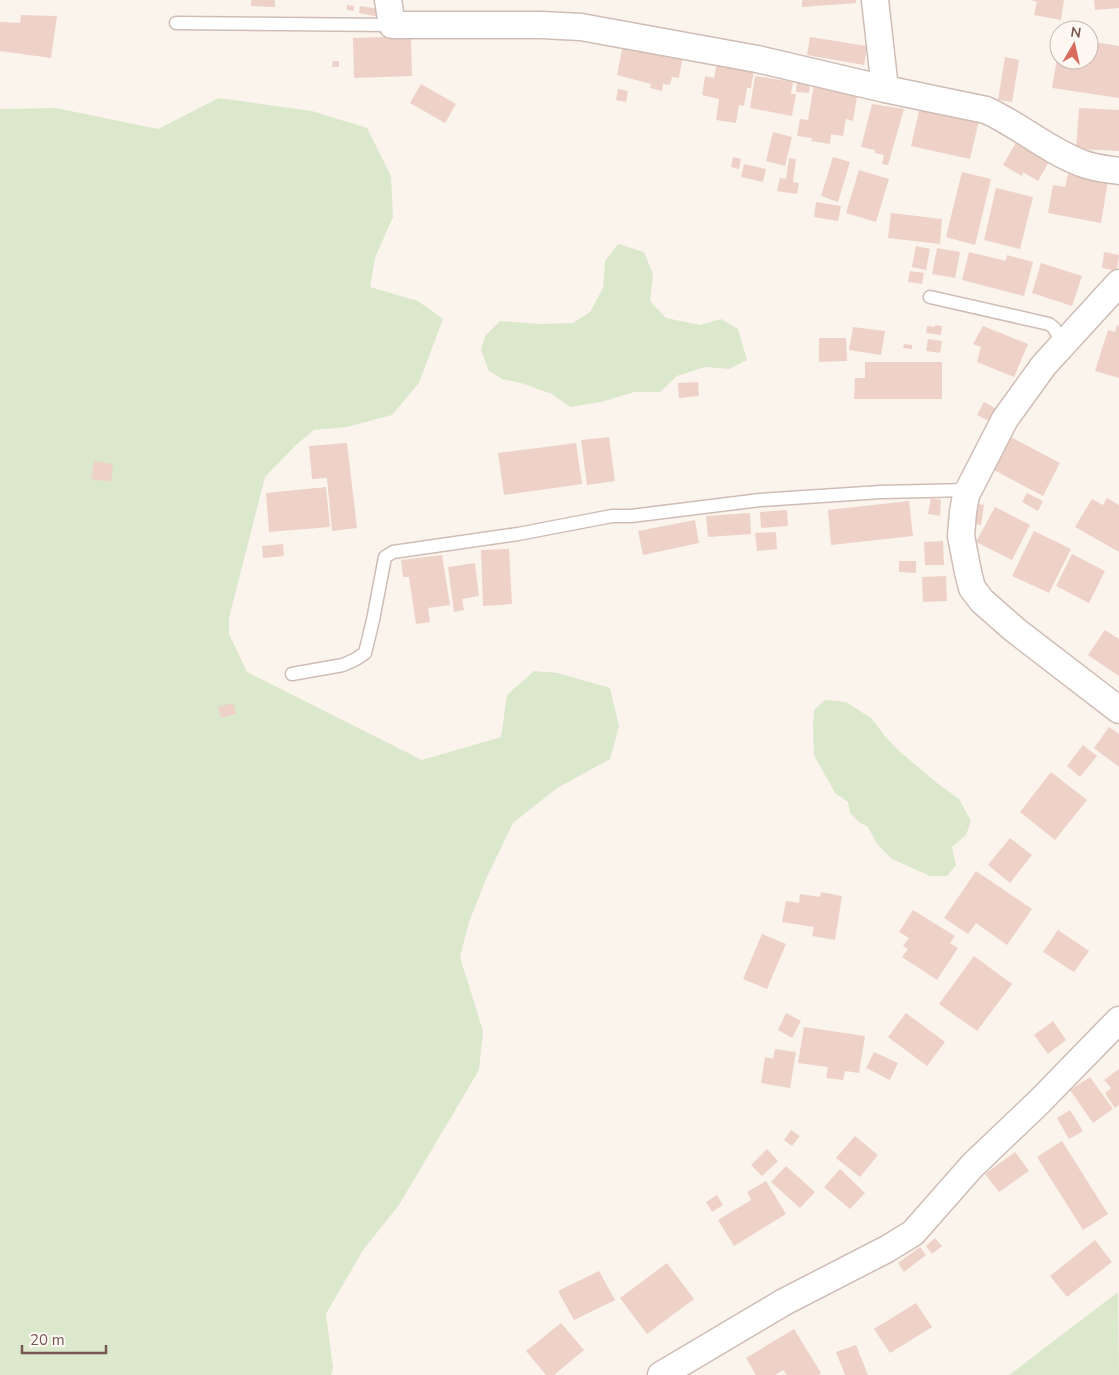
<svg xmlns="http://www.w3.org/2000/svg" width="1119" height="1375" font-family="'Nunito Sans',sans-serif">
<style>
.green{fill:#dbe8cc}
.building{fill:#eed1c7}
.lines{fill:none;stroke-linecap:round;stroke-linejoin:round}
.lane-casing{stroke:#cfbdb5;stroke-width:15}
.street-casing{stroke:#cfbdb5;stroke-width:29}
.lane{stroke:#fff;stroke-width:12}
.street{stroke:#fff;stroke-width:26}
</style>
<rect width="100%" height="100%" fill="#fbf4ed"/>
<path class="green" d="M219 98 312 111 367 128 391 176 393 217 375 258 370 287 418 301 443 319 419 383 392 415 347 427 314 430 295 446 265 477 229 618V634L247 672 422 760 501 737 507 695 534 671 558 673 610 688 619 726 610 759 557 788 513 823 486 879 469 922 460 957 483 1031 479 1070 399 1205 363 1250 326 1314 333 1368 331 1375H0V109L56 108 158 129Z
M618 244 644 252 653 274 650 301 666 318 700 325 721 319 738 329 747 360 729 369 705 367 677 376 660 392H634L601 402 570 407 552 394 521 383 502 379 489 371 481 350 485 336 500 321 540 324 573 323 590 312 603 288 605 261Z
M825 700 846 702 871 718 885 736 898 750 937 783 959 799 971 821 966 835 952 847 956 865 947 876H930L892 859 877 844 868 827 859 822 850 813 848 802 835 793 814 755 813 725 814 710Z
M1118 1292 1119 1375H1009Z"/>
<path class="building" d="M251 0H275V7L251 6Z
M802 0H856V3L802 7Z
M1031 0H1064L1061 20 1034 15 1037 2Z
M1094 0H1119V8L1095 10Z
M347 5 354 6V11L347 10Z
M360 6 380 9 379 17 359 13Z
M21 15 57 16 51 58 0 51V22L20 23Z
M411 36 412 76 354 78 353 38Z
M810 37 867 46 864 65 807 55Z
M1089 41 1119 46V98L1052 88 1058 53 1059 60H1089Z
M623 44 683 56 679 78 672 77 670 85 663 84 662 91 650 88 651 84 617 75Z
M1005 57 1019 60 1012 102 998 100Z
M333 61H339V67H332Z
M717 64 754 70 751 88H747L744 106 739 105 736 123 716 120 719 99 702 95 705 76 714 78Z
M755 76 793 82 791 94H796L792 116 750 108Z
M797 81 810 83 809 93 796 92Z
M421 84 456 104 445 123 410 103Z
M814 84 858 91 853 121 846 119 843 136 831 134 830 144 811 141 812 138 797 136 800 119 808 120Z
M618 89 628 91 626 102 616 100Z
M872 104 904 109 888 165 882 164 884 155 875 153V150L861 147Z
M920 107 979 120 970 159 911 146Z
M1079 108 1119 110V151L1076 149Z
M773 132 792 137 785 166 766 161Z
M1018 139 1051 158 1038 181 1023 172 1022 176 1003 165Z
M733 157 741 159 739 169 731 167Z
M833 157 850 162 838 202 821 196Z
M789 158 796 159 793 182 799 183 797 194 777 191 780 178 786 179Z
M744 164 766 169 763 182 741 177Z
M859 170 889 179 876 222 846 213Z
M962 172 991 179 975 245 946 237Z
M1068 174 1108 181 1101 223 1048 213 1053 185 1065 187Z
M996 188 1033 197 1020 249 984 240Z
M816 202 841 206 838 221 814 217Z
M891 213 942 219 940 244 888 238Z
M916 246 930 249 926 270 912 267Z
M937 248 960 252 955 278 932 274Z
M969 252 1006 261 1007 255 1033 262 1024 296 962 280Z
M1104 252 1119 255 1117 271 1102 268Z
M1041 263 1082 276 1072 306 1032 293Z
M910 271 924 273 922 284 908 282Z
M935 325 942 326 941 335 926 333 927 326 935 327Z
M1117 325 1119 326V378L1095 371 1108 330 1115 332Z
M983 326 1028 344 1014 377 977 362 981 347 973 344Z
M853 327 885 331 881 355 849 350Z
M819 338H846L847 361 819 362Z
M928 339 942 341 940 353 926 351Z
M904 344 912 345V349L903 348Z
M865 362H942V399H854L855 378H865Z
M698 382 699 396 679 398 678 383Z
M984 402 1000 411 993 423 977 415Z
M609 437 615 481 587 485 581 440Z
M1011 437 1060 463 1043 496 994 470Z
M347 443 357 528 332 531 327 478 312 479 309 446Z
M576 443 582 484 504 495 498 453Z
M94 461 113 464 111 482 91 479Z
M326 487 330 527 269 532 266 493Z
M1027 493 1043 501 1038 511 1022 502Z
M931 498 941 500 940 516 928 514Z
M1107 498 1119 505V552L1075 527 1092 499 1103 505Z
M909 501 913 536 831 545 828 510Z
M975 503 984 505 981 525 972 524Z
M995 507 1030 525 1012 560 976 542Z
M787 510 788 526 761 528 760 512Z
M750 513 751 534 708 537 706 516Z
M695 520 699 543 643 555 638 531Z
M1034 531 1071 549 1049 593 1012 576Z
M776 532 777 549 757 551 755 533Z
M943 541 944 565H925L924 542Z
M283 544 284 556 263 558 262 546Z
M509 549 512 604 483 606 481 550Z
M1072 554 1105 571 1089 603 1056 586Z
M442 555 450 605 428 608 430 622 416 624 409 577H403L401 560Z
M899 561H916V573L899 572Z
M475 563 479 596 462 599 464 610 454 612 448 567Z
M946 576 947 601 923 602 922 577Z
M1105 630 1119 639V676L1088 655Z
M233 703 236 714 221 718 218 707Z
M1109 727 1119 734V767L1094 748Z
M1083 745 1097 756 1080 777 1067 766Z
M1051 772 1087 800 1055 840 1020 812Z
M1010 838 1032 855 1010 883 988 865Z
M976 871 1032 909 1007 945 976 923 968 934 944 918Z
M821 892 842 896 835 940 812 936 814 927 782 922 786 901 799 903 800 894 820 897Z
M913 910 955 936 950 943 958 948 937 980 902 957 908 949 903 946 909 938 899 932Z
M1058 930 1089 951 1074 972 1043 952Z
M762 934 786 944 767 989 743 979Z
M974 956 1012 984 977 1031 939 1004Z
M786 1013 801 1021 792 1038 778 1030Z
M906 1013 945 1042 927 1066 888 1037Z
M1053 1021 1066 1040 1048 1054 1034 1035Z
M804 1027 865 1036 859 1073 845 1071 843 1080 826 1078 828 1067 798 1063Z
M775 1049 796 1052 790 1088 761 1083 765 1057 773 1059Z
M874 1052 898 1063 890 1080 866 1068Z
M1119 1069V1105L1115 1108 1105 1093 1111 1088 1104 1080Z
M1090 1077 1113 1109 1093 1123 1070 1090Z
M1070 1110 1083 1131 1069 1139 1057 1118Z
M791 1130 800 1136 792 1146 784 1140Z
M855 1136 878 1155 860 1177 836 1158Z
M1062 1141 1108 1214 1083 1230 1037 1157Z
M767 1149 778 1161 762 1176 751 1165Z
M1015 1152 1029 1171 999 1192 985 1174Z
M786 1166 815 1192 800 1208 771 1182Z
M840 1169 865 1193 850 1209 824 1187Z
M766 1181 786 1214 734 1246 718 1220 751 1200 747 1192Z
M717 1195 723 1205 712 1212 706 1202Z
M935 1238 942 1246 932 1254 926 1246Z
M1095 1240 1112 1262 1067 1297 1050 1276Z
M920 1247 926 1255 904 1272 898 1263Z
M667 1263 694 1299 647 1334 620 1298Z
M599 1271 615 1300 574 1320 558 1291Z
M916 1303 932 1327 890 1353 874 1329Z
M561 1323 584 1350 554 1375H546L526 1351Z
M794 1329 821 1373 818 1375H787L783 1370 775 1375H756L746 1358Z
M856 1345 868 1375H845L836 1352Z"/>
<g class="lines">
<g class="lane-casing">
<path id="lane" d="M176 23 392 25
M930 297 1049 324 1054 328 1063 344
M292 674 343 665 356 659 365 653 373 620 385 557 393 552 518 534 612 516H631L760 500 881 492 968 490"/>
</g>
<g class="street-casing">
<path id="street" d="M388 0 392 25H541L581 27 757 59 885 89 875 0
M885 89 986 110C1019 125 1047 150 1081 163 1093 168 1106 169 1119 171
M1119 283 1044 365 1005 419 966 495 963 512 961 536 968 572 972 588 982 601 1015 630 1119 710
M661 1375 784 1302 887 1249 913 1233 972 1166 1040 1101 1119 1020"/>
</g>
<use href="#lane" class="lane"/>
<use href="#street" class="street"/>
</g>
<g transform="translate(1074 45) rotate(9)"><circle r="24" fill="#fef8f3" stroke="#c7b8b2"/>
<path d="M0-4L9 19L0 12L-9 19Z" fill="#d86a5e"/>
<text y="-8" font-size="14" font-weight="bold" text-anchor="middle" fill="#755951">N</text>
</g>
<path d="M22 1345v8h84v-8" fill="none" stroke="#755951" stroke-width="2.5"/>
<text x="30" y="1345" font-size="15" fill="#755951" stroke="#fef8f3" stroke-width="4" paint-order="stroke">20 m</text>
</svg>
